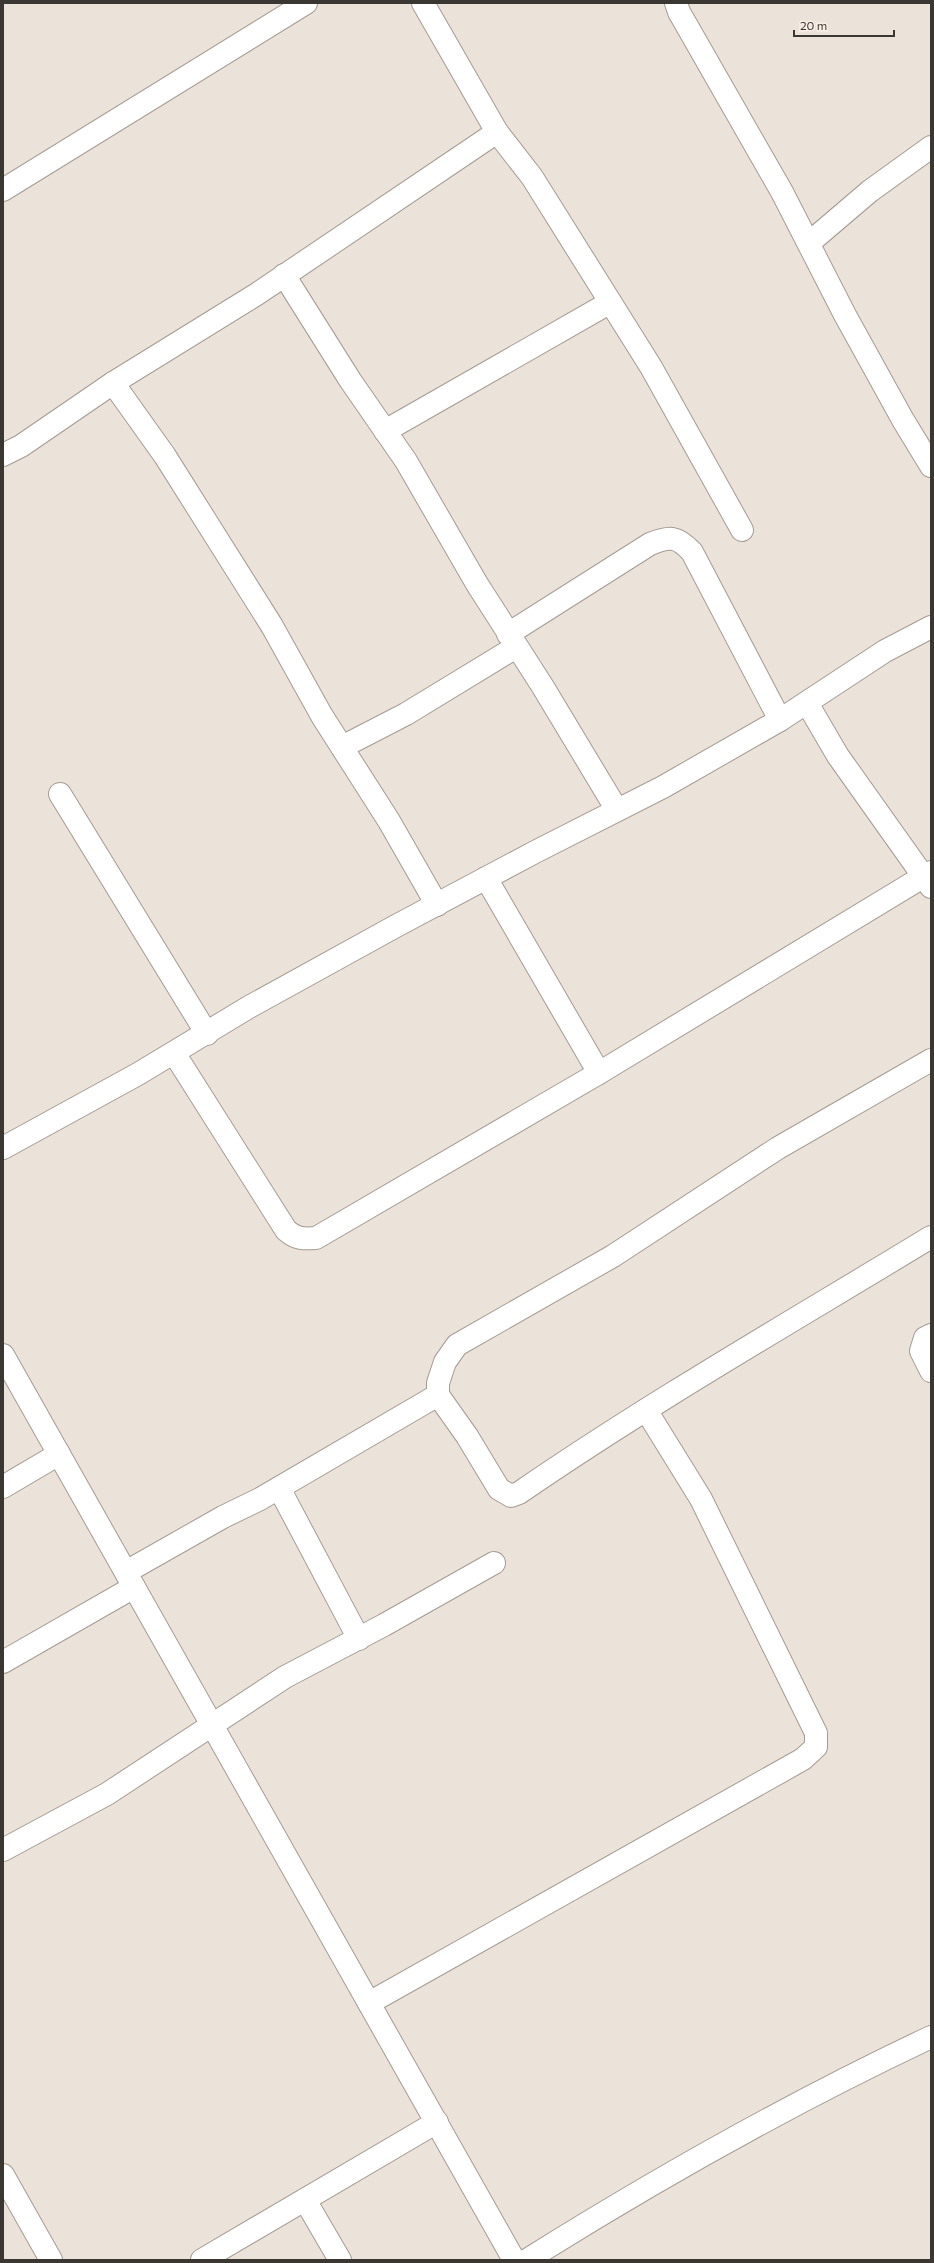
<svg xmlns="http://www.w3.org/2000/svg" width="934" height="2263" font-family="Commissioner,sans-serif">
	<style>
		.lines { fill: none; stroke-linecap: round; stroke-linejoin: round }
		.minor-casing { stroke: #a49b93; stroke-width: 24 }
		.minor { stroke: #fff; stroke-width: 22 }
	</style>
	<rect width="100%" height="100%" fill="#ebe2d9"/>
	<g class="lines">
		<defs>
			<g id="minor">
				<path d="M423,3L497,132L532,177L651,367L742,530"/>
				<path d="M676,3L679,12L782,192L845,315L903,420L931,466"/>
				<path d="M3,190L306,3"/>
				<path d="M809,243L870,191L931,147"/>
				<path d="M284,275L350,380L406,461L477,584L543,687L617,810"/>
				<path d="M113,383L165,456L272,626L322,716L389,821L437,905"/>
				<path d="M385,431L609,303"/>
				<path d="M3,455L21,446L113,383L257,294L497,132"/>
				<path d="M508,634L650,544C670,536 677,536 692,552L780,720"/>
				<path d="M807,703L838,756L931,887"/>
				<path d="M342,747L406,714L516,647"/>
				<path d="M60,794L207,1034"/>
				<path d="M486,878L599,1073"/>
				<path d="M174,1053L286,1230C296,1239 303,1239 316,1238L599,1073L931,872"/>
				<path d="M931,1060L778,1148L613,1256L457,1345L445,1362L438,1383V1395L467,1436L499,1489L511,1496L519,1493C653,1401 793,1321 931,1237"/>
				<path d="M3,1148L138,1074L249,1007L396,926L535,852L663,787L780,720L885,651L931,627"/>
				<path d="M931,1335L925,1338L921,1351L931,1371"/>
				<path d="M3,1355L514,2260"/>
				<path d="M3,1487L59,1454"/>
				<path d="M279,1488L359,1639"/>
				<path d="M126,1572L223,1517L260,1499L438,1395"/>
				<path d="M3,1662L134,1587"/>
				<path d="M3,1850L107,1794L285,1677L384,1625L494,1563"/>
				<path d="M369,2003L803,1759L816,1747V1733L701,1499L646,1410"/>
				<path d="M3,2175L51,2260"/>
				<path d="M305,2200L340,2260"/>
				<path d="M202,2260L437,2122"/>
				<path d="M527,2260C658,2178 791,2103 931,2037"/>
			</g>
		</defs>
		<!-- minor casing -->
		<use href="#minor" class="minor-casing"/>
		<!-- minor -->
		<use href="#minor" class="minor"/>
	</g>
	<!-- border -->
	<rect width="934" height="2263" fill="none" stroke="#3a3733" stroke-width="8"/>
	<!-- scale -->
	<path d="M794 30v6h100v-6" fill="none" stroke="#3a3733" stroke-width="2"/>
	<text x="800" y="30" font-size="12" fill="#3a3733" stroke="#f9efe6" stroke-width="3" paint-order="stroke">20 m</text>
</svg>
